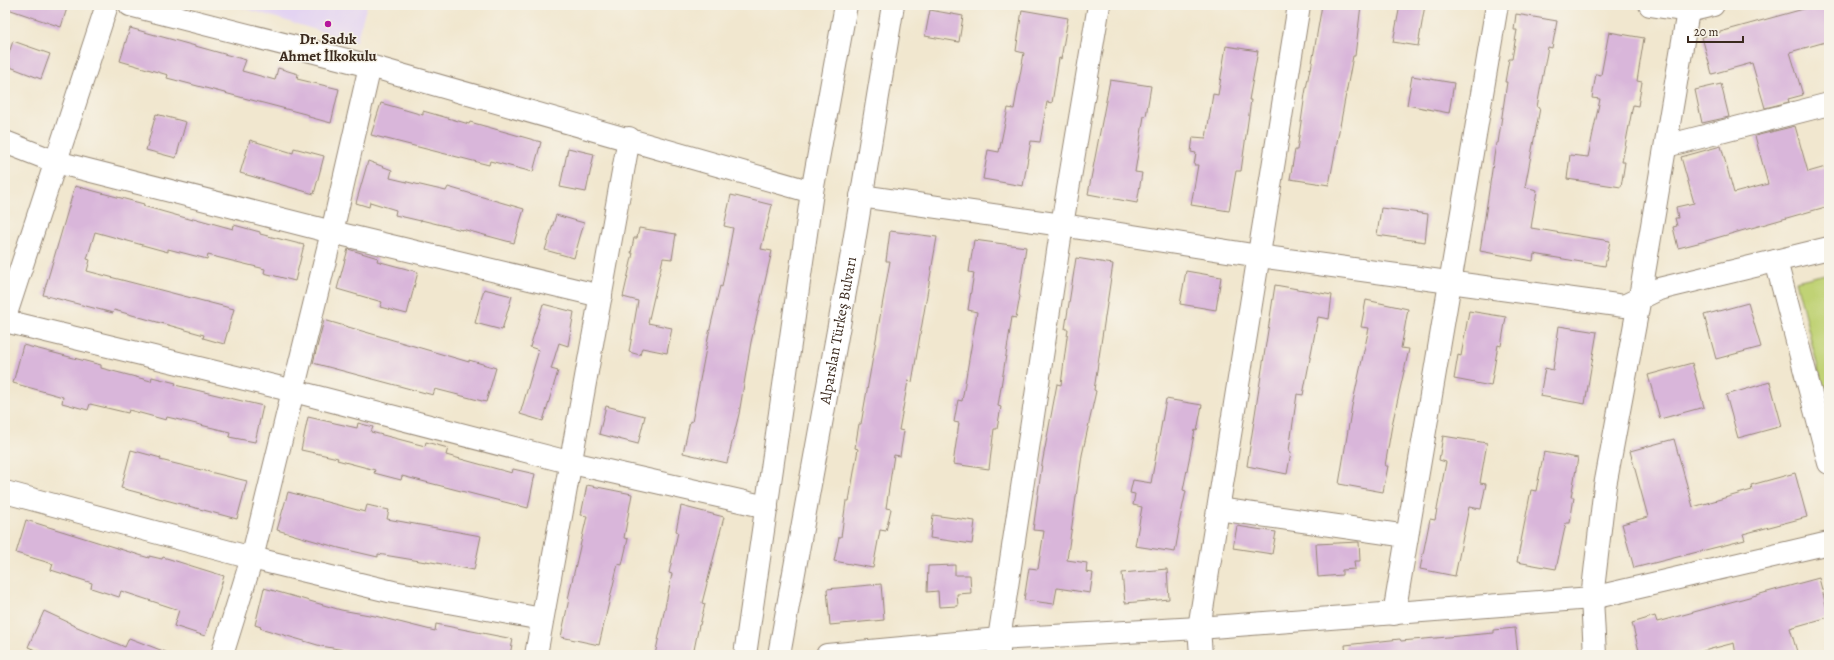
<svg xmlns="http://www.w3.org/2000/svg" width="1834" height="660" font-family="Alegreya,serif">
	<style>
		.built { fill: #e3d3f2 }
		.park { fill: #c0d275; stroke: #7e7e4a }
		.building { fill: #d9b6da }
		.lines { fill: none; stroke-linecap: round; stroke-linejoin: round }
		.minor-casing { stroke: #968876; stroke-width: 24 }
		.major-casing { stroke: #968876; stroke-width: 24 }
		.minor { stroke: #fff; stroke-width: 22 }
		.major { stroke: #fff; stroke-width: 22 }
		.poi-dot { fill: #b5179e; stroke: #f7f3e8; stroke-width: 1.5 }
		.labels { text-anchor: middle; stroke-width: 3; stroke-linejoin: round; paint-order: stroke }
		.poi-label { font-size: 15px; font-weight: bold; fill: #3b2a1e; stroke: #f7f3e8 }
		.street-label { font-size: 15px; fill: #3b2a1e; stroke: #f7f3e8 }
	</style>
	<rect width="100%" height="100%" fill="#f7f3e8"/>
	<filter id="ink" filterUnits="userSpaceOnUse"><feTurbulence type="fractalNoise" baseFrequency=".025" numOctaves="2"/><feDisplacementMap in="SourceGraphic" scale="8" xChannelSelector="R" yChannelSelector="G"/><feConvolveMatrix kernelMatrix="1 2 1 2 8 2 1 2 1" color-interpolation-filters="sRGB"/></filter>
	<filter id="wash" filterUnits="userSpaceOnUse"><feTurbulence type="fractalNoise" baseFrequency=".012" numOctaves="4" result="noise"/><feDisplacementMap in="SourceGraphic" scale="16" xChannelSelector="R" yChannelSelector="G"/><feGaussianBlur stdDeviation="0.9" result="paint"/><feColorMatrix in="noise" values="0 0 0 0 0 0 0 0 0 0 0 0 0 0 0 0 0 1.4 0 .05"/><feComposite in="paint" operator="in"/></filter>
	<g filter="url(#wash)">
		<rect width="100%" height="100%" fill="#f1e7cf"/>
		<!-- built -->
		<path class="built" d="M233,5H367L356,42Z"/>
		<!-- park -->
		<path class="park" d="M1829,273V411L1796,281Z"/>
		<g id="blocks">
			<!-- building -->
			<g class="building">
				<path d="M5,5H68L61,27L5,8Z"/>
				<path d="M1322,5H1361L1355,56H1353L1329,185L1290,179L1295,150H1297L1305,94L1310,68L1311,69Z"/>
				<path d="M1400,5H1425L1418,46L1393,42Z"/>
				<path d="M1818,5H1829V41L1790,52L1803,95L1788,99L1789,102L1765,108L1752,63L1712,74L1702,37Z"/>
				<path d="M930,10L963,16L959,42L925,36Z"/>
				<path d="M1022,10L1068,18L1061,59L1059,58L1052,103L1047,102L1040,142L1031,141L1023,186L983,179L988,150L999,152L1008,108L1014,109L1024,53L1016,51Z"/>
				<path d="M1516,14L1557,21L1552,48L1548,47L1537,107L1540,108L1525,187L1537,190L1531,228L1610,241L1605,266L1534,254L1533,261L1480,251L1496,143H1498L1507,82H1505L1509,59H1512L1517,30H1514Z"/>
				<path d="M130,28L246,60L242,71L275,80L278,68L298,74L297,79L339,89L331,123L309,117V115L167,78L168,75L120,61Z"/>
				<path d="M1609,32L1644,38L1637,81L1642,82L1638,106L1633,105L1622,162H1625L1621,187L1567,179L1570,155L1588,157L1600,99L1592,98L1596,74L1601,75Z"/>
				<path d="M13,41L50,54L41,79L5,65Z"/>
				<path d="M1226,46L1258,51L1249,100H1251L1241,171H1236L1229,211L1191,205L1198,165H1194L1196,153L1191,152L1193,137L1206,138L1213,94L1218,95Z"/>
				<path d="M1412,76L1454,83L1449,113L1407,105Z"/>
				<path d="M1110,80L1151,86L1146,116H1144L1135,172L1142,173L1137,203L1088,194Z"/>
				<path d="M1721,84L1729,117L1702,123L1695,90Z"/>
				<path d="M381,103L423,115V111L469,124L470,122L541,142L533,172L490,161L489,165L371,135Z"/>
				<path d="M156,114L186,122L176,158L146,150Z"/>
				<path d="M1795,126L1808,172L1829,166V206L1702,242L1678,248L1673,227L1677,226L1675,218H1678L1676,207L1694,203L1681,157L1721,146L1734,193L1768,184L1755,136Z"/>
				<path d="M250,140L293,153L294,148L324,156L314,194L240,173Z"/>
				<path d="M568,148L594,154L586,192L560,187Z"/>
				<path d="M368,161L392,170L390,178L446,191L448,187L524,209L514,243L462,229V230L421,220V221L395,215L396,210L370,202L369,207L356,203Z"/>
				<path d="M75,186L144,204L143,206L193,220V218L233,229L234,225L260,232V234L304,245L295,281L264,273L265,269L208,255L207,259L168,249V252L95,232L87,259L90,260L87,271L234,309L224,344L203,338L204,335L114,310L113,313L43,295Z"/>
				<path d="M731,195L772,205L761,249L772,251L751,342L739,414L727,463L683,453L690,421L692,422L709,333L720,286L722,287L733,228L724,226Z"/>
				<path d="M1381,208L1428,214L1425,242L1377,235Z"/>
				<path d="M556,215L584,223L574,258L545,250Z"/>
				<path d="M639,228L676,234L672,259L663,258L648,323L672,328L667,353L642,348L640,355L629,352L638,301L623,297L633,253H631L634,238H637Z"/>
				<path d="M890,231L937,237L912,382L908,381L899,430L904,431L900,456L894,455L886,508L891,509L886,531L880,530L873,568L834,561L839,537H841L846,501H849L858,449L855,448L859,424H861L890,261H886Z"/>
				<path d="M974,240L1026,247L1019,295L1020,296L1016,318L1012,317L998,406L1001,407L997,429H994L989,469L953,464L959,423L954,422L958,400L962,401L977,312L968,310L974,273L969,272Z"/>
				<path d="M348,249L378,258L377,261L418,272L407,314L380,307L382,302L337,289Z"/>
				<path d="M1076,258L1113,264L1094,390L1096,391L1082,455L1067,560L1087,563L1086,572L1093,573L1090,593L1057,588L1054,604L1024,600L1029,568L1038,569L1044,531L1033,530L1042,464L1057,384L1061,385L1068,329H1065Z"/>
				<path d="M1186,271L1221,277L1216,310L1180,304Z"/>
				<path d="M1275,285L1332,295L1329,319L1318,317L1303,395L1297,394L1289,451L1291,452L1287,474L1247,466Z"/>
				<path d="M484,289L512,296L502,330L475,323Z"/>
				<path d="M1366,300L1408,309L1401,348L1409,349L1392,425L1385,466H1388L1383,492L1339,484L1352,406L1369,328L1361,327Z"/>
				<path d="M1748,303L1761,347L1716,359L1704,315Z"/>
				<path d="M543,304L574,312L568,346L559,343L551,369L558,371L543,421L520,414L539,350L530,347Z"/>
				<path d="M1469,311L1506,317L1501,346L1498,345L1491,386L1454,379L1458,355L1461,356Z"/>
				<path d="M324,320L469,362V360L496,368L486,402L435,389L433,395L313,363Z"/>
				<path d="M1559,326L1597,332L1585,404L1540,396L1545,368L1553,370Z"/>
				<path d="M23,345L101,365V368L151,381L152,377L176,383L175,385L263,406L255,442L229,437L230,432L167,417L166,420L129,410L128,413L90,404L88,410L62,403L63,397L13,383Z"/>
				<path d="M1692,363L1704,407L1660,419L1648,375Z"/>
				<path d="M1770,382L1782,426L1738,438L1726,395Z"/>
				<path d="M1166,399L1202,405L1197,431L1195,430L1183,490L1186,491L1178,528L1179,529L1175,552L1135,546L1142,507L1133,505L1135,494L1130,493L1133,480L1151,483Z"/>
				<path d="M606,406L645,416L638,444L599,434Z"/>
				<path d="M308,417L357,428L358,423L373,427L371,432L425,446L426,442L448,448L446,455L512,473L513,469L535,474L528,508L402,476L401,480L374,473L375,470L337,460L338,458L301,450Z"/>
				<path d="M1443,436L1487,443L1480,483L1486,484L1481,509L1469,507L1455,576L1420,569L1430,519L1435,520L1446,462L1439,460Z"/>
				<path d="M1674,439L1693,507L1752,490L1751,485L1795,473L1807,517L1743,534L1745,540L1634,568L1622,524L1648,517L1630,451Z"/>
				<path d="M131,450L161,458L160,460L247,481L237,519L121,488Z"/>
				<path d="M1544,452L1578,458L1571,497H1574L1570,523H1566L1556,569L1517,562L1531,490L1536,491Z"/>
				<path d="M587,485L632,494L624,538L628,539L622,565L618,564L599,645L561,637L569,599H568L587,516L581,515Z"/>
				<path d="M288,492L365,512L367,505L389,510L387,519L481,536L474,570L426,561V562L378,554V557L339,548L277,530Z"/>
				<path d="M681,506L724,517L702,603L705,604L700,625H699L693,655H655L672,574L669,573L678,532L676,531Z"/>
				<path d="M933,515L975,521L972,544L930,538Z"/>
				<path d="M26,520L149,558V556L162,559L163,557L224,576L205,636L174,626L179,610L121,591L119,597L91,588L92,583L51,570L53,564L16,553Z"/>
				<path d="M1237,526L1276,532L1272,554L1233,548Z"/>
				<path d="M1359,542L1360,561H1354L1355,569L1342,570V575L1318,577L1316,544Z"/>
				<path d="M955,565V575H970L971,593L957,594L958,606L939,607L938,591L927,592L928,566Z"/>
				<path d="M1167,569L1169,599L1125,603L1122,573Z"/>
				<path d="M1819,578L1829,617L1790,628L1798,655H1736L1734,643L1688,655H1640L1632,623L1655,616L1657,622Z"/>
				<path d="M881,584L884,620L830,625L827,589Z"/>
				<path d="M264,588L341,610L375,616L435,631L436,624L513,639L510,655H373L321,646L260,628L261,627L255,625Z"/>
				<path d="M44,611L70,623V624L125,647L129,638L171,654V655H47L28,647Z"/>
				<path d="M1515,628L1518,655H1346L1345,645L1400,639L1401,641L1494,633V630Z"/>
			</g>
		</g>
	</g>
	<g filter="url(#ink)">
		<use href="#blocks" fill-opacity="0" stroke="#968876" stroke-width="1"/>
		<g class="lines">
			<defs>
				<g id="minor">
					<path d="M130,5L370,66L812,192"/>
					<path d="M1650,5L1688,11L1713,5"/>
					<path d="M5,142L56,162L332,232L601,296"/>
					<path d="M1666,146L1829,104"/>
					<path d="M861,196L1062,225L1259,256L1624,306L1659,289L1829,248"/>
					<path d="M1776,261L1829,463"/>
					<path d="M5,317L107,5"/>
					<path d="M5,321L294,391L572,463L767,507"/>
					<path d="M5,492L252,558L393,592L542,619"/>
					<path d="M1218,509L1407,536"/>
					<path d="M1394,614L1497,5"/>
					<path d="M222,655L252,558L332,232L370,66"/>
					<path d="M536,655L629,138"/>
					<path d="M827,655L999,639L1199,628L1592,598L1829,543"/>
					<path d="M999,655V639L1062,225L1099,5"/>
					<path d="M1201,655L1199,628L1299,5"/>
					<path d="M1595,655L1592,598L1605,486L1640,297L1689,5"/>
				</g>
				<g id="major">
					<path d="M745,655L812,192L846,5"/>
					<path id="s1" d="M779,655L853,248L893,5"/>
				</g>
			</defs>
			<!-- minor casing -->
			<use href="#minor" class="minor-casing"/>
			<!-- major casing -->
			<use href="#major" class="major-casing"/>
			<!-- minor -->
			<use href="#minor" class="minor"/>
			<!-- major -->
			<use href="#major" class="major"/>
		</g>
	</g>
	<!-- markers -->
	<circle class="poi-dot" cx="328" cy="24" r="4"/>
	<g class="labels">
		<!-- poi labels -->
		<g class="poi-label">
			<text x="328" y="44">Dr. Sadık<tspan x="328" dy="17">Ahmet İlkokulu</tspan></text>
		</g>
		<!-- street labels -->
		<g class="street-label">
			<text dy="5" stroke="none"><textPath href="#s1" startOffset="330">Alparslan Türkeş Bulvarı</textPath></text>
		</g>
	</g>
	<!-- margin -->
	<rect width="1834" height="660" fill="none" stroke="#f7f3e8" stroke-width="20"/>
	<!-- scale -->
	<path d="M1688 36v6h55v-6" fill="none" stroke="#3b2a1e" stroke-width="2"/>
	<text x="1694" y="36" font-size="12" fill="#3b2a1e" stroke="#f7f3e8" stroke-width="3" paint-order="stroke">20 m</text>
</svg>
